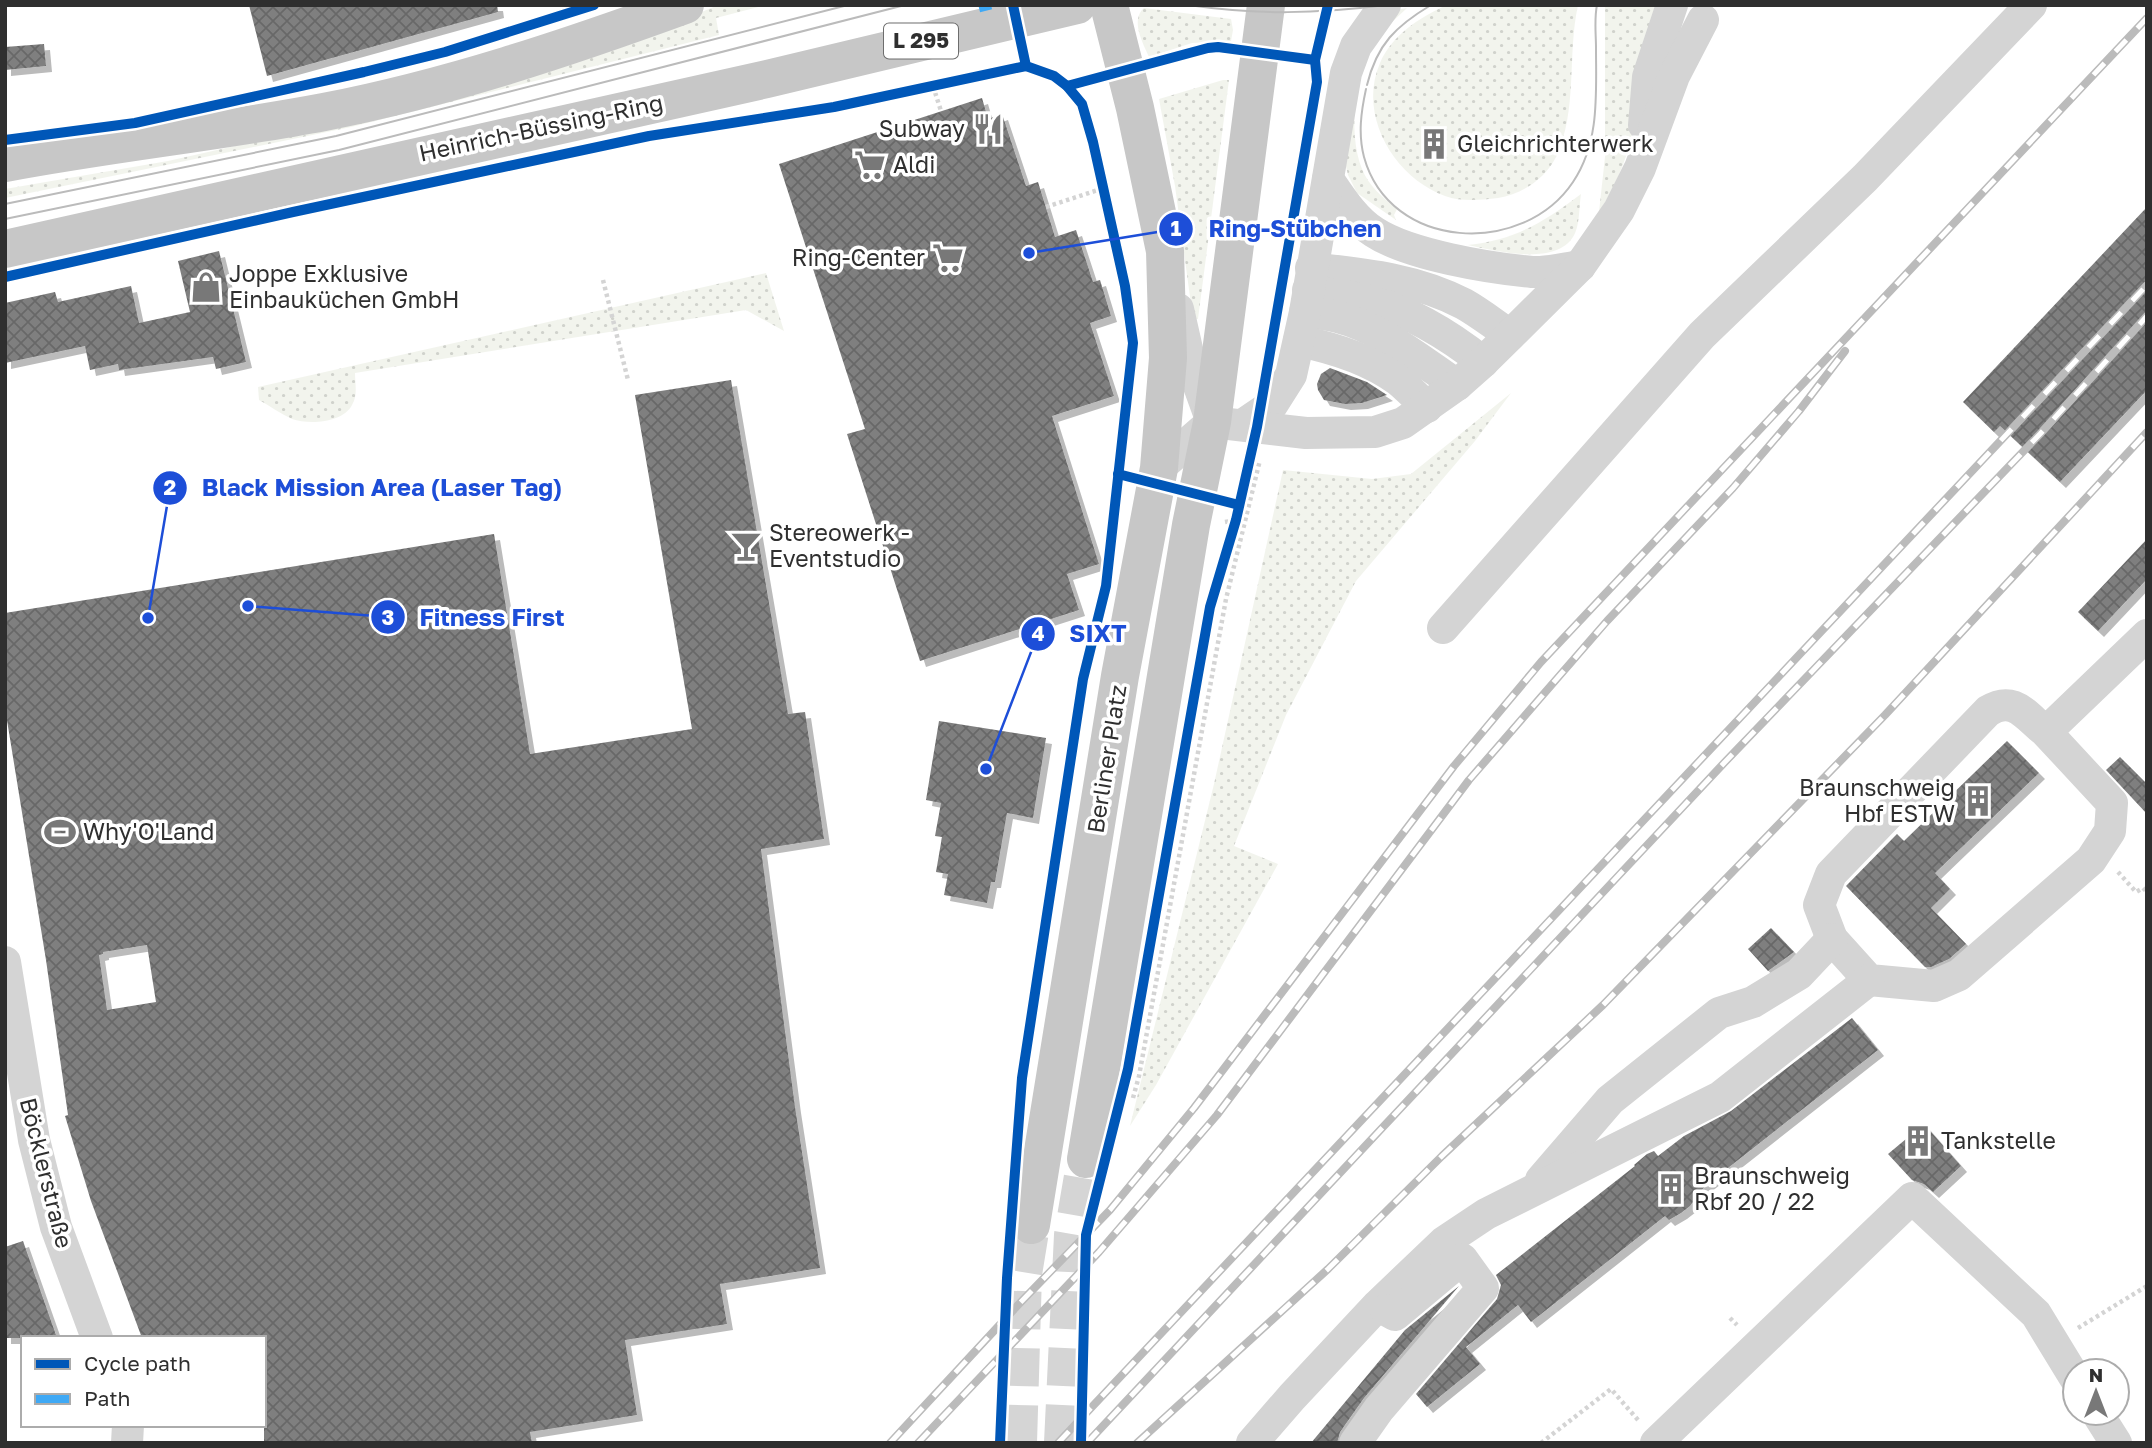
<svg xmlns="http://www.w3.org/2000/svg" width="2152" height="1448" font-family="'Golos Text',sans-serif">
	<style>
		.grass { fill: url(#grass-dots) }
		.building { fill: url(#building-cross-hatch); fill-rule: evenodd; filter: url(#shadow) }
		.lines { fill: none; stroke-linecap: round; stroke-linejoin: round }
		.major-tunnel { stroke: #d5d5d5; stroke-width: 38; stroke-dasharray: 38 19; stroke-linecap: butt }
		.path { stroke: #d4d4d4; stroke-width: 4.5; stroke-dasharray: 3.5 3.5; stroke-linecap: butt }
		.minor { stroke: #d4d4d4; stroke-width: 32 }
		.major { stroke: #c7c7c7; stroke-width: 38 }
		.tram { stroke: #bbb; stroke-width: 2 }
		.rail-casing { stroke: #bbb; stroke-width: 8 }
		.rail { stroke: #fff; stroke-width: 5; stroke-dasharray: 16; stroke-linecap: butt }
		.quiet { stroke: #3fa9f5; stroke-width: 9; stroke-dasharray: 18 9; stroke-linecap: butt }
		.cycleway-casing { stroke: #fff; stroke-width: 15 }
		.cycleway { stroke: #0057b8; stroke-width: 10 }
		.labels { text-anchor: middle; stroke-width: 7; stroke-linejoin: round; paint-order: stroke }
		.shield { fill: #fff; stroke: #6d6d6d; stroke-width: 2 }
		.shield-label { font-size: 21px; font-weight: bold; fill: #2f2f2f }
		.street-label { font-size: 23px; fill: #2f2f2f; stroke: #fff }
		.poi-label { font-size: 23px; fill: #2f2f2f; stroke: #fff; text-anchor: start }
		.leader { fill: none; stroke: #1d4ed8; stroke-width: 2.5 }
		.callout-dot { fill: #1d4ed8; stroke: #fff; stroke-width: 2.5 }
		.mark-label { font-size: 21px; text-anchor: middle; font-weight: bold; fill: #fff }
		.callout-label { font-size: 24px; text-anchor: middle; font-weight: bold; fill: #1d4ed8; stroke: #fff; stroke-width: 7; stroke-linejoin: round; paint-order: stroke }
	</style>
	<defs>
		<pattern id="grass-dots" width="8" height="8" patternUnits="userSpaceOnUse" patternTransform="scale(1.75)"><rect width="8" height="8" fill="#f2f4ed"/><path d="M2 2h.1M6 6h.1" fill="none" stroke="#d0d2cc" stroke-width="1.8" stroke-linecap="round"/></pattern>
		<pattern id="building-cross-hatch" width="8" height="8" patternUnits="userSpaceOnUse" patternTransform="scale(1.75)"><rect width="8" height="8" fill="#7f7f7f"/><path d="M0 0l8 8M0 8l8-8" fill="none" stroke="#686868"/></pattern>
		<filter id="shadow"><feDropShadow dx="6" dy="6" stdDeviation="0" flood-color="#0004"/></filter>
	</defs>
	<rect width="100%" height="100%" fill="#fff"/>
	<!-- grass -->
	<g class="grass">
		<path d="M718,5H766L716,18L719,35L351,127L5,198V189L168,161L354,119L683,20Z"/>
		<path d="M1447,5H1578C1567,55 1578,110 1556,157C1545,179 1522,194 1498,198C1480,200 1462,202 1445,196C1395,178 1357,116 1380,63C1392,35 1420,17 1447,5Z"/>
		<path d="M1605,5H1658C1645,74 1639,152 1599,212L1605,157Z"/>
		<path d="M1144,8L1231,19L1233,30L1231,41L1192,43L1149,57C1143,43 1130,20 1144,8Z"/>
		<path d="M1407,8C1398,17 1388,25 1380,34C1355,67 1347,131 1362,169C1368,185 1383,198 1397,209L1394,215L1396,220L1357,193L1348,175L1343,154L1354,75L1391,11Z"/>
		<path d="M1223,80H1229L1198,319H1193L1175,186L1159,99Z"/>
		<path d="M1581,194C1579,206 1580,227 1573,237C1555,266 1495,251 1468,245C1515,240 1544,222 1581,194Z"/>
		<path d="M766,273L784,331L746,310L355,373C355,384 358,395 352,405C343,423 309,425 292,419C281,414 270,406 259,400L258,387Z"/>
		<path d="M1511,393L1475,441L1356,581L1286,715L1234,846L1278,864L1156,1085L1130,1126L1214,784L1283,470L1372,479L1411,474Z"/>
	</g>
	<!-- building -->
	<g class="building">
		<path d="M249,5H497L498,12L267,76Z"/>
		<path d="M44,44L46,66L5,70V47Z"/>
		<path d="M982,98L988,119L1002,114L1026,186L1038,182L1055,237L1076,230L1093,282L1100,280L1111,316L1090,323L1114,396L1052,416L1099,564L1067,574L1079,610L920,661L847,434L865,429L779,164Z"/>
		<path d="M2147,207V390L2060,482L2000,426L1994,432L1963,402Z"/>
		<path d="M219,251L246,362L216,369L213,357L119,370L118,364L90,370L85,346L5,363V303L55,292L58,302L131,286L139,323L190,312L178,261Z"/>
		<path d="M1330,368L1367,382L1387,395L1362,403L1345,404L1324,400L1318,390L1317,384L1321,374Z"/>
		<path d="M731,380L788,714L805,712L824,839L761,849L795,1107L820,1268L720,1284L727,1324L625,1340L637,1415L530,1432L532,1443H264V1338H142L91,1201L65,1116L68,1115L46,960L5,708V613L494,534L530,754L692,729L635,395ZM147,945L156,1002L107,1010L99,955L103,954V952Z"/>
		<path d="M2147,539V579L2098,631L2078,612Z"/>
		<path d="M939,721L1046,738L1033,818L1007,813L995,882H991L987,903L944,895L948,874L936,872L942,837L935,836L941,803L926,800Z"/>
		<path d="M2007,741L2039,773L1935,873L1950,889L1931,908L1966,944L1949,959L1931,967H1925L1846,886L1897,834L1904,841Z"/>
		<path d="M2120,757L2147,784V814L2106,770Z"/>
		<path d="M1771,928L1794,952L1768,971L1748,949Z"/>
		<path d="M1852,1018L1878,1050L1705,1186L1690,1206L1681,1213L1669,1220L1665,1216L1531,1322L1518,1305L1466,1347L1480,1364L1427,1407L1416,1394L1497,1299L1501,1285L1496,1275L1635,1166L1634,1165L1647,1154L1654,1151L1658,1156L1684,1136L1731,1111Z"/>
		<path d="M1924,1124L1961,1166L1933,1192L1924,1184L1912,1180L1888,1154Z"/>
		<path d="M23,1241L57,1338H5V1247Z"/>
		<path d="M1459,1286L1364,1398L1340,1432L1337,1443H1311L1405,1330Z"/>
	</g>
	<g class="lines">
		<!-- major-tunnel -->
		<g class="major-tunnel">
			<path d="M1018,1443L1023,1274L1031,1225"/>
			<path d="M1063,1443L1073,1235L1086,1159"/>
		</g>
		<!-- path -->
		<g class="path">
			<path d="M933,86L941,111"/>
			<path d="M1046,207L1104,188"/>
			<path d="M603,280L628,380"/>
			<path d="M1225,522L1236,520"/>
			<path d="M2118,872L2136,892L2143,888L2147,892"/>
			<path d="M1133,1098L1139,1076L1226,599L1260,460"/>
			<path d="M1730,1318L1737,1325"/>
			<path d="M2078,1328L2147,1286"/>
			<path d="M1541,1443L1611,1389L1638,1420"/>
		</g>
		<!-- minor -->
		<g class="minor">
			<path d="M1644,125L1648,77L1672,5"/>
			<path d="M1328,179C1341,198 1354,219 1374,232C1409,255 1489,268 1532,272C1547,273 1565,268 1580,266"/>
			<path d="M1311,268C1365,274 1416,279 1464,304C1480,313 1495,325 1510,335"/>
			<path d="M1308,290C1329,294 1352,296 1373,302C1414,313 1450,336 1483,362"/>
			<path d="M1178,309L1189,358L1212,422"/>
			<path d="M1305,312C1316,313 1327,314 1338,317C1381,328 1420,360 1457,385"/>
			<path d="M1299,341C1334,348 1369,359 1398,380C1408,388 1417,398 1427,407"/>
			<path d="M1244,424L1272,405L1291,375L1305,312L1346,73L1356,46L1385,5"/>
			<path d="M1159,468L1212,422L1306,433L1375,432L1403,423L1457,385L1483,362L1580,266L1619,210L1640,168L1674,76L1703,20"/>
			<path d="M1443,628L1702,335L1865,178L2031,5"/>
			<path d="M2046,732L2112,803L2110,831L2091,860L1959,975L1934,986L1869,980L1832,939L1819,905L1831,874L1988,711C2014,695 2025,715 2046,732L2147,635"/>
			<path d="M5,962L34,1140L56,1227L97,1338"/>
			<path d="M1541,1180L1610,1100L1719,1013L1753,1002L1799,974L1832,939"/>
			<path d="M2097,1413L2116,1443"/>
			<path d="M127,1443L128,1425"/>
			<path d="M1252,1443L1292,1397L1378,1305L1444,1242L1486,1214L1720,1097L1869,980"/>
			<path d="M1355,1443L1379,1409L1483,1288L1462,1259L1395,1315L1386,1310"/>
			<path d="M1656,1443L1912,1198L2036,1314L2075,1378"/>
		</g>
		<!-- major -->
		<g class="major">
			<path d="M5,163C111,143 219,132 324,112C448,88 567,48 685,5"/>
			<path d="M5,249L767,79L1077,5"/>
			<path d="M1086,1159L1191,525L1212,422L1266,5"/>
			<path d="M1031,1225L1120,676L1159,468L1168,358L1165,251L1135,108L1109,5"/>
		</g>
		<!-- tram -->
		<g class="tram">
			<path d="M1188,5C1258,15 1316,14 1386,5"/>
			<path d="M1367,85C1377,44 1396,26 1431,5"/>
			<path d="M1366,89C1361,112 1358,134 1364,157C1390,251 1523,257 1573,182C1600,142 1596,93 1596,48C1596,34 1594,19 1597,5"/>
			<path d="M5,204L336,136L848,5"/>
			<path d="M5,219L339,150L905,5"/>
		</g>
		<defs>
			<g id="rail">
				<path d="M890,1443L1018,1305L1110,1210L1194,1108L1454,766L1541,662L2147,18"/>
				<path d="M918,1443L1099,1252L1217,1115L1469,780L1607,621L1733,488L1799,411L1845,351"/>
				<path d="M1058,1443L2147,285"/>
				<path d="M1087,1443L1724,763L2040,434L2147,316"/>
				<path d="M1137,1443L1328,1269L1442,1156L1603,1005L1885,715L2147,432"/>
			</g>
		</defs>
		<!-- rail casing -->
		<use href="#rail" class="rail-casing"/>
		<!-- rail -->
		<use href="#rail" class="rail"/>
		<!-- quiet -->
		<path class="quiet" d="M979,8L991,5"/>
		<defs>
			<g id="cycleway">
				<path d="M1067,86L1208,48L1218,47L1315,60"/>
				<path d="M5,140L135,123L364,72L445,52L594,5"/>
				<path d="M5,277L293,212L649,136L834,107L1026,66"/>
				<path d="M1118,474L1239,505"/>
				<path d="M1000,1443L1007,1278L1022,1078L1083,679L1106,586L1133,343L1125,286L1093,142L1082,104L1067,86L1054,76L1026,66L1013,5"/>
				<path d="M1081,1443L1086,1235L1128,1069L1210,607L1236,520L1257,427L1317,82L1315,60L1328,5"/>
			</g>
		</defs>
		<!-- cycleway casing -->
		<use href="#cycleway" class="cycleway-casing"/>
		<!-- cycleway -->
		<use href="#cycleway" class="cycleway"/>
	</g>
	<!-- icons -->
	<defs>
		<symbol id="restaurant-bare" viewBox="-9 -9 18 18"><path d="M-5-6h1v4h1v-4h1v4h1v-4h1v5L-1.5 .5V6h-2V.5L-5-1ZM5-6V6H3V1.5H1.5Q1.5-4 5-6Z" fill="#787878" stroke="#fff" stroke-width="2.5" paint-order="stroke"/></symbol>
		<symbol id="building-bare" viewBox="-9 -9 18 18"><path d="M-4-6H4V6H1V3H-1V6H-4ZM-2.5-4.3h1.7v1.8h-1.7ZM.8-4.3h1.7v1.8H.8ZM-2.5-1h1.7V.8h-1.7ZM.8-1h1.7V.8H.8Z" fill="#787878" stroke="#fff" stroke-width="2.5" paint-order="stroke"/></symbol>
		<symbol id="supermarket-bare" viewBox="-9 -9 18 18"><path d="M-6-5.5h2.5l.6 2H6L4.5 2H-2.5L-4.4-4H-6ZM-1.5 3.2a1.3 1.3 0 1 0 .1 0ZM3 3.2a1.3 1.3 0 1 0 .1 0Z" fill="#787878" stroke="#fff" stroke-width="2.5" paint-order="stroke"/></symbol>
		<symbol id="shop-bare" viewBox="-9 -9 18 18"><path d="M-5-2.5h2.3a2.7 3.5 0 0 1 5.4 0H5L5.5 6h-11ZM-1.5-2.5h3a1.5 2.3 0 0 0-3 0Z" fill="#787878" stroke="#fff" stroke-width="2.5" paint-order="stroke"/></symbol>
		<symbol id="bar-bare" viewBox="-9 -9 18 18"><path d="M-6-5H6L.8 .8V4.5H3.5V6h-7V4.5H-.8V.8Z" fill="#787878" stroke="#fff" stroke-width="2.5" paint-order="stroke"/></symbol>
		<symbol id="stadium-bare" viewBox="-9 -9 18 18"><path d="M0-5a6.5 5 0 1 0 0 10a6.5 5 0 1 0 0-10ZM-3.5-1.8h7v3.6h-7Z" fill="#787878" stroke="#fff" stroke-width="2.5" paint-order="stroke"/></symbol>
	</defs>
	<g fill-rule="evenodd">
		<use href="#restaurant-bare" x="966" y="107" width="44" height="44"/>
		<use href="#building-bare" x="1412" y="122" width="44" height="44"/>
		<use href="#supermarket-bare" x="848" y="143" width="44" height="44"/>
		<use href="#supermarket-bare" x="926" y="236" width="44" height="44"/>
		<use href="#shop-bare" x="184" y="265" width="44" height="44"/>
		<use href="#bar-bare" x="724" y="524" width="44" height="44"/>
		<use href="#building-bare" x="1956" y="779" width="44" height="44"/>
		<use href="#stadium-bare" x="38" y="810" width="44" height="44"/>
		<use href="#building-bare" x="1896" y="1119" width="44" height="44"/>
		<use href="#building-bare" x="1649" y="1167" width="44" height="44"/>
	</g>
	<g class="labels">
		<!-- shield labels -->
		<rect class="shield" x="884" y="23.5" width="74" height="35" rx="5"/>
		<g class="shield-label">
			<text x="921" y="48">L 295</text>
		</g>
		<!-- street labels -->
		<g class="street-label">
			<text transform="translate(541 128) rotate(-12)" y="8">Heinrich-Büssing-Ring</text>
			<text transform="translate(1107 759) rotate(-81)" y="8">Berliner Platz</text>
			<text transform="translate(46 1173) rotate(76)" y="8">Böcklerstraße</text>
		</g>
		<!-- poi labels -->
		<g class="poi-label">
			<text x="965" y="137" text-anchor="end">Subway</text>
			<text x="1457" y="152">Gleichrichterwerk</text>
			<text x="893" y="173">Aldi</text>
			<text x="925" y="266" text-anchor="end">Ring-Center</text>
			<text x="229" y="282">Joppe Exklusive<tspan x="229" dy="26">Einbauküchen GmbH</tspan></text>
			<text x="769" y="541">Stereowerk -<tspan x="769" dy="26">Eventstudio</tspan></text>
			<text x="1955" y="796" text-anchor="end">Braunschweig<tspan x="1955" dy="26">Hbf ESTW</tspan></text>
			<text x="83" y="840">Why'O'Land</text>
			<text x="1941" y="1149">Tankstelle</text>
			<text x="1694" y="1184">Braunschweig<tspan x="1694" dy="26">Rbf 20 / 22</tspan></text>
		</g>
	</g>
	<!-- callouts -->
	<path class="leader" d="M1029 253L1176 229M148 618L170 488M248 606L388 617M986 769L1038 634"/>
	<g class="callout-dot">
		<circle cx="1029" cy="253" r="7"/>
		<circle cx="148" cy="618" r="7"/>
		<circle cx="248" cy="606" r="7"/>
		<circle cx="986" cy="769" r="7"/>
		<circle cx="1176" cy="229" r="18"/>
		<circle cx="170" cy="488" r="18"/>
		<circle cx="388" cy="617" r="18"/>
		<circle cx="1038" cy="634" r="18"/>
	</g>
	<g class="mark-label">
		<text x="1176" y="236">1</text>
		<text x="170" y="495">2</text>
		<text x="388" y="625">3</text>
		<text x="1038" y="641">4</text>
	</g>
	<g class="callout-label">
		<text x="1295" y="237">Ring-Stübchen</text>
		<text x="382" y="496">Black Mission Area (Laser Tag)</text>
		<text x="492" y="626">Fitness First</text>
		<text x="1098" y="642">SIXT</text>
	</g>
	<!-- border -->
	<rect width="2152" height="1448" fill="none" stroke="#2f2f2f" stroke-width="14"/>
	<!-- legend -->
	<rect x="21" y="1336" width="245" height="91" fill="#ffffff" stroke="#acacac" stroke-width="2"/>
	<rect x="35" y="1359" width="35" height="10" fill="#0057b8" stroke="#acacac" stroke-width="2"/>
	<text x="84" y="1371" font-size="21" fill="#2f2f2f">Cycle path</text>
	<rect x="35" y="1394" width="35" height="10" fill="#3fa9f5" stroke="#acacac" stroke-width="2"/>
	<text x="84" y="1406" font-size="21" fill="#2f2f2f">Path</text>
	<!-- north arrow -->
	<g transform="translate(2096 1392)"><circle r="33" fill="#ffffff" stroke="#acacac" stroke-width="2"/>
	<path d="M0-5L12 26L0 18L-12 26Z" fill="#787878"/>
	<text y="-10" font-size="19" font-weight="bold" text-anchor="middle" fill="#2f2f2f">N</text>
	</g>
</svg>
